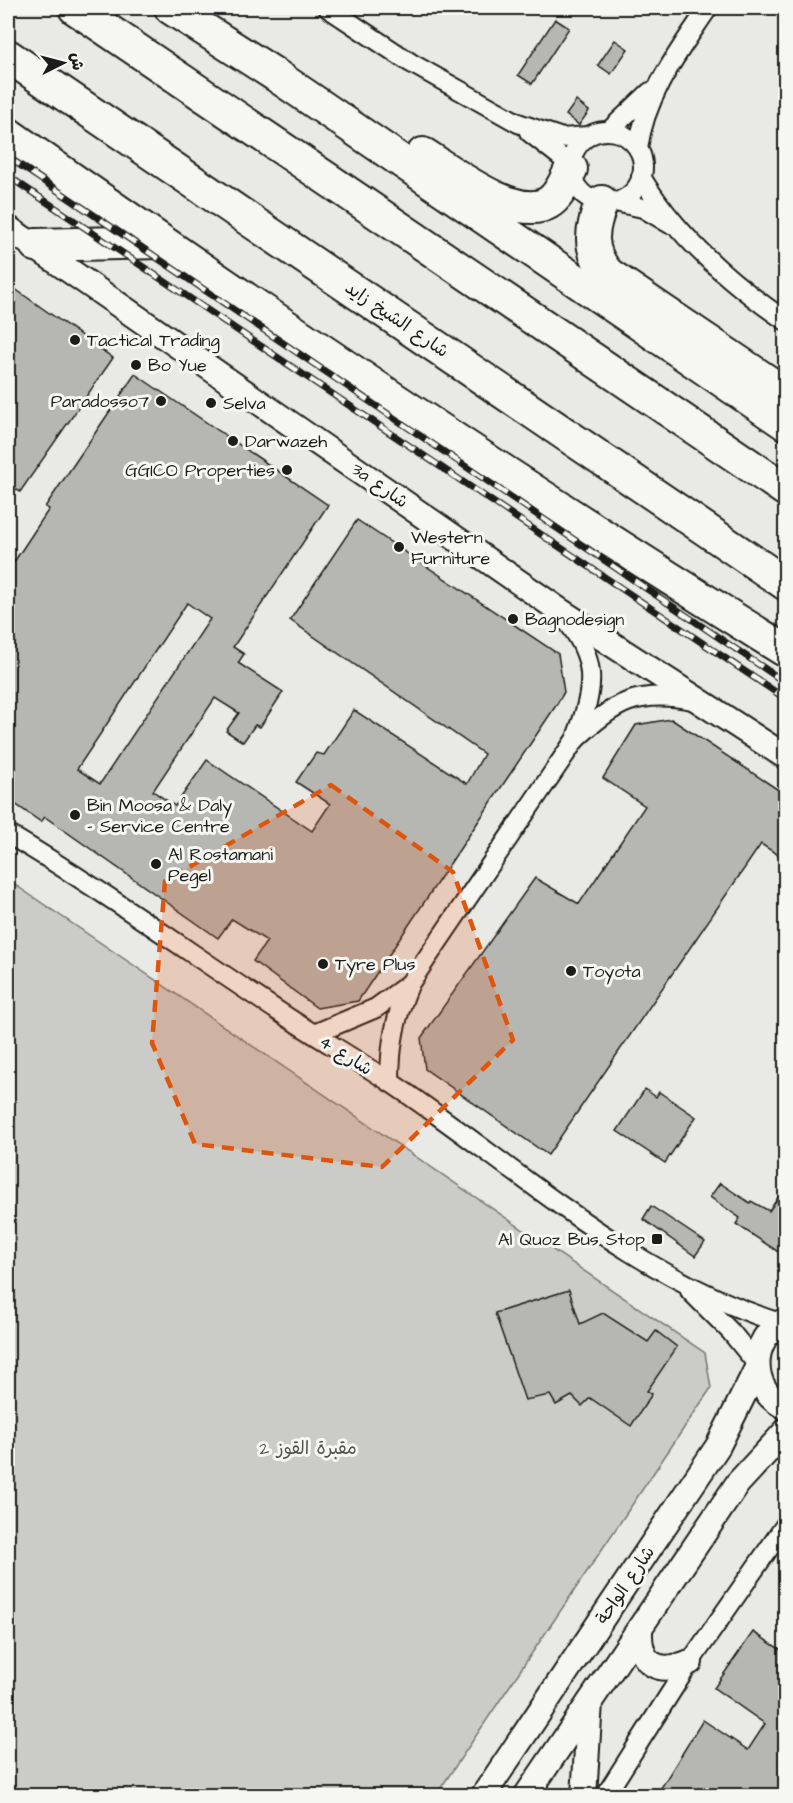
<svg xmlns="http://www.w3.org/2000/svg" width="793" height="1803" font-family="'Architects Daughter','Playpen Sans Arabic',sans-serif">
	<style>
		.green { fill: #cbcbc7; stroke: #747472; stroke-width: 1.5 }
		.building { fill: #b6b6b3; stroke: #1c1c1c; stroke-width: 1.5; fill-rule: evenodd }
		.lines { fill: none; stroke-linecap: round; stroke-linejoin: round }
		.street-casing { stroke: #1c1c1c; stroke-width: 22 }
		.secondary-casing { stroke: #1c1c1c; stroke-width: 28 }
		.highway-casing { stroke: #1c1c1c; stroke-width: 36 }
		.street { stroke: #f6f6f2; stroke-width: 18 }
		.secondary { stroke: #f6f6f2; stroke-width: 24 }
		.highway { stroke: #f6f6f2; stroke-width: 32 }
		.rail-casing { stroke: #1c1c1c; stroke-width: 7 }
		.rail { stroke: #f6f6f2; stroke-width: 4.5; stroke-dasharray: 14; stroke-linecap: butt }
		.marked { fill: #de560d; fill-opacity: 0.2; stroke: #de560d; stroke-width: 4.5; stroke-dasharray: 12 8; stroke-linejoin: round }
		.poi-dot { fill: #1c1c1c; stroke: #f6f6f2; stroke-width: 2 }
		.labels { text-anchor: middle; stroke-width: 6; stroke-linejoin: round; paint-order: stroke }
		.street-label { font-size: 18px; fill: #1c1c1c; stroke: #f6f6f2 }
		.poi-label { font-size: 18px; fill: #1c1c1c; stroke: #f6f6f2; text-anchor: start }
		.park-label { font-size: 18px; fill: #51514f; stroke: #f6f6f2 }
	</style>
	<rect width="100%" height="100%" fill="#e9e9e5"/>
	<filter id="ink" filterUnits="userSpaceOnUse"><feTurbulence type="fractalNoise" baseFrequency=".0167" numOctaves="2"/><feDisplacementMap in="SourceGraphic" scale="12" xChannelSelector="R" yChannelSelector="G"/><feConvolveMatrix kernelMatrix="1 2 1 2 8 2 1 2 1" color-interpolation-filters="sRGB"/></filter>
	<g filter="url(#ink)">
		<!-- green -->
		<path class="green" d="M8,880L705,1353L711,1388L436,1795H8Z"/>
		<!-- building -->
		<g class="building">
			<path d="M555,19L569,28L532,84L518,75Z"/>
			<path d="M615,40L628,49L611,74L598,65Z"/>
			<path d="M576,101L589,111L579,125L566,115Z"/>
			<path d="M8,284L113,358L20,492L8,483Z"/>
			<path d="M135,374L328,505L233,647L244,654L238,663L283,692L260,727L255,725L243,742L226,731L239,713L215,698L153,791L175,806L207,760L312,831L330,804L296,782L316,753L324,755L354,710L467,784L484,754L290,620L357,520L558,654L564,692L557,704L358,1001L317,1008L253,961L267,941L232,919L218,938L45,817L41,822L8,799V571L49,509L45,507ZM187,603L210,619L100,784L77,769Z"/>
			<path d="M671,719L786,795V860L761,844L548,1155L425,1069L421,1038L535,878L579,904L645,806L603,778L636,725Z"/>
			<path d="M645,1089L656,1097L659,1092L696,1117L665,1163L617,1131Z"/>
			<path d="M720,1183L750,1203L751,1201L769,1211L786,1186V1257L736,1224L740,1218L710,1197Z"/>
			<path d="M651,1206L705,1242L695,1256L643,1219Z"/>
			<path d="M569,1290L580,1324L603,1313L648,1342L656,1331L677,1347L647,1391L652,1394L631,1426L590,1398L582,1406L572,1396L556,1405L550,1395L525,1400L495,1313Z"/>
			<path d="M753,1632L786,1653V1796H656L703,1720L748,1750L765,1724L714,1688Z"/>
		</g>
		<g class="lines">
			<defs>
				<g id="street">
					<path d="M328,8L411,63L518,123L562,138L588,136"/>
					<path d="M609,131L650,92"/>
					<circle cx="607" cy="167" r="36"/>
					<path d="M529,132L571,165"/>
					<path d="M638,148C646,93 678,53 708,8"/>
					<path d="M641,177C676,235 730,283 786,321"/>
					<path d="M615,202L643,208L670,224"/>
					<path d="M565,619C598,659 595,688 577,735"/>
					<path d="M8,834C101,889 190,953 281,1013C317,1037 354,1058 390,1082C517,1167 631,1276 780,1323"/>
					<path d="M314,1034L376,1008L409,984"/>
					<path d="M390,1082C390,1045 395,1017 410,983L575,740C614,702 638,689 693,700"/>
					<path d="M690,1291L731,1332L757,1364"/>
					<path d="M605,1796L690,1662L786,1524"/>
				</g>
				<g id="secondary">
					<path d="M8,228L559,610L786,757"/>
					<path d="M786,1320C748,1337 748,1391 786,1407"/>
					<path d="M640,1630C639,1666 659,1675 690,1662"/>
					<path d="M483,1796L718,1446L757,1368"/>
					<path d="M526,1796L738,1483L786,1431"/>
					<path d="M584,1796L590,1702"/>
				</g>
				<g id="highway">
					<path d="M75,8L786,490"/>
					<path d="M171,8L274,74L786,424"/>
					<path d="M8,56L786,584"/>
					<path d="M8,134C262,313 521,487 786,651"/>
					<path d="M423,154C451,171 516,222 548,203C560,196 565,181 571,169"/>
					<path d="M602,202C591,229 587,250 608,274L786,394"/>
					<path d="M36,245L161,242"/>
				</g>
			</defs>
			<!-- street casing -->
			<use href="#street" class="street-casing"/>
			<!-- secondary casing -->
			<use href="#secondary" class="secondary-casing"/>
			<!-- highway casing -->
			<use href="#highway" class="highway-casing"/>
			<!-- street -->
			<use href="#street" class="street"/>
			<!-- secondary -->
			<use href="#secondary" class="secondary"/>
			<!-- highway -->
			<use href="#highway" class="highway"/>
			<defs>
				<g id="rail">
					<path d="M8,157L786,683"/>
					<path d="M8,176L786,699"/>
				</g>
			</defs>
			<!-- rail casing -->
			<use href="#rail" class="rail-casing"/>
			<!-- rail -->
			<use href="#rail" class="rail"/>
		</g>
	</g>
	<!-- marked area -->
	<path class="marked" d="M331,785L453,872L513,1040L382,1167L195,1144L152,1043L165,881Z"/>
	<!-- markers -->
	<g class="poi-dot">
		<circle cx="75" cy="340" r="6"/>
		<circle cx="136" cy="365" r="6"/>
		<circle cx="161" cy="401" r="6"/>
		<circle cx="211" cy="403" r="6"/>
		<circle cx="233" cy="441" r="6"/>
		<circle cx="287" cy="470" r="6"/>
		<circle cx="399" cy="547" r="6"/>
		<circle cx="513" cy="619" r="6"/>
		<circle cx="75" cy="815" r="6"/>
		<circle cx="156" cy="864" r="6"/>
		<circle cx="323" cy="964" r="6"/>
		<circle cx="571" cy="971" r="6"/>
		<rect x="651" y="1233" width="12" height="12" rx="3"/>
	</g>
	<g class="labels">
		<!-- street labels -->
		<g class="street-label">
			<text transform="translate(397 319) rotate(34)" y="6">شارع الشيخ زايد</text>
			<text transform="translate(380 485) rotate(35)" y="6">3a شارع</text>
			<text transform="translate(346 1055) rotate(32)" y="6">شارع 4</text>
			<text transform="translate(625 1585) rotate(-56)" y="6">شارع الواحة</text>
		</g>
		<!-- poi labels -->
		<g class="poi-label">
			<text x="87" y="346">Tactical Trading</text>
			<text x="148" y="371">Bo Yue</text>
			<text x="149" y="407" text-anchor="end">Paradosso7</text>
			<text x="223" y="409">Selva</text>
			<text x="245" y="447">Darwazeh</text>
			<text x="275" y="476" text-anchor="end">GGICO Properties</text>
			<text x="411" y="543">Western<tspan x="411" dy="21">Furniture</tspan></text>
			<text x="525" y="625">Bagnodesign</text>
			<text x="87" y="811">Bin Moosa &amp; Daly<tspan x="87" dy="21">- Service Centre</tspan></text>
			<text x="168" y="860">Al Rostamani<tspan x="168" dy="21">Pegel</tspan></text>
			<text x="335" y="970">Tyre Plus</text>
			<text x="583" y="977">Toyota</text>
			<text x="645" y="1245" text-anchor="end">Al Quoz Bus Stop</text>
		</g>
		<!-- park labels -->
		<g class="park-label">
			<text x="308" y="1454">مقبرة القوز 2</text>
		</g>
	</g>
	<!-- margin -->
	<rect width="793" height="1803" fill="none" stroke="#f6f6f2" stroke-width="30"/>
	<rect x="15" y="15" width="763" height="1773" fill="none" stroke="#1c1c1c" stroke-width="2" filter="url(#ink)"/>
	<!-- north arrow -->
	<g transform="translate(63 63) rotate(84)" stroke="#f6f6f2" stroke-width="4.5" paint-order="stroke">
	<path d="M0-4.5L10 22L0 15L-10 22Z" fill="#1c1c1c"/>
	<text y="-9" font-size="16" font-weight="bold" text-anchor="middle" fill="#1c1c1c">ش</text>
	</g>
</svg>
